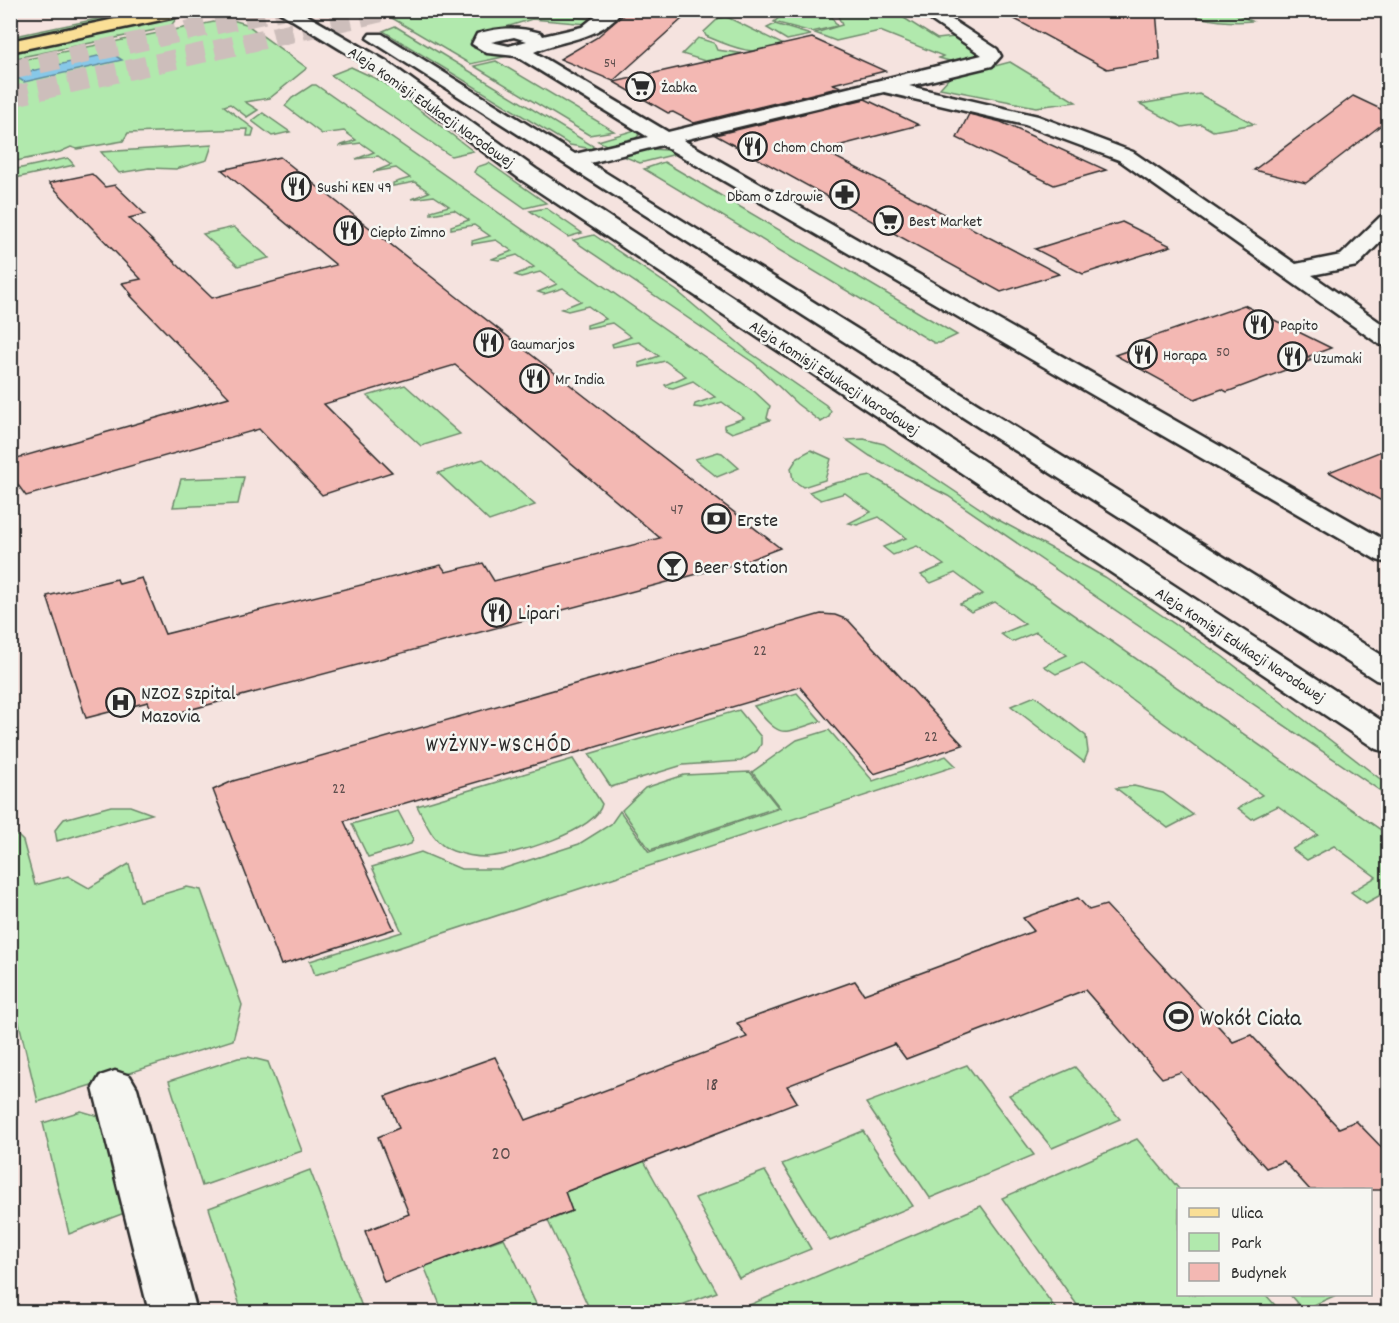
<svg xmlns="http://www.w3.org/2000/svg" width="1399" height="1323" font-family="Dekko,sans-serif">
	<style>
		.green { fill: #b1e9ad; stroke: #6e8a6c; stroke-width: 1.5 }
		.water { fill: #87c8e8; stroke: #62899c; stroke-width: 1.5 }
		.building { fill: #f3b8b3; stroke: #2b2b2b; stroke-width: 1.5 }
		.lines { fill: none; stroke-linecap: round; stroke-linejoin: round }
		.highway-tunnel { stroke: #cdbebb; stroke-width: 20; stroke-dasharray: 20 10; stroke-linecap: butt }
		.minor-casing { stroke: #2b2b2b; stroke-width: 5 }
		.major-casing { stroke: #2b2b2b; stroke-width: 5 }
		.minor { fill: #f6f6f2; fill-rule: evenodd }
		.major { fill: #fadf96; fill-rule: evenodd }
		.labels { text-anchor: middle; stroke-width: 5; stroke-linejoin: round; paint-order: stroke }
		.far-number-label { font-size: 14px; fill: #5d4e4d }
		.far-poi-label { font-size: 16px; fill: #2b2b2b; stroke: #f6f6f2; text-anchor: start }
		.far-street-label { font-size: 16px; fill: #2b2b2b; stroke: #f6f6f2 }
		.number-label { font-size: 16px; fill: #5d4e4d }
		.poi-label { font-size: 20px; fill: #2b2b2b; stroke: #f6f6f2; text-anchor: start }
		.near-number-label { font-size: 20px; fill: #5d4e4d }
		.neighbourhood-label { font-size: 21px; letter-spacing: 1.5px; fill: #2b2b2b; stroke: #f6f6f2 }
		.near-poi-label { font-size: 24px; fill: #2b2b2b; stroke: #f6f6f2; text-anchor: start }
	</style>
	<rect width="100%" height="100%" fill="#f5e3df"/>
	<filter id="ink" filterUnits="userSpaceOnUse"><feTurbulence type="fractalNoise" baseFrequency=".0167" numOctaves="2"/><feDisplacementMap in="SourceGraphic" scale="12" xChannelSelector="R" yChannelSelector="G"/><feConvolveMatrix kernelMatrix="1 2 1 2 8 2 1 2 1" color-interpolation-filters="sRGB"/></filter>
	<g filter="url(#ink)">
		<!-- green -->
		<g class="green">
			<path d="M160,10L11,43L10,37L135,11Z"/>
			<path d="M584,10L601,13L582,12L576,17L592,19L587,24L532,19L480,35L471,41L474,48L508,56L470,64L380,11Z"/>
			<path d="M879,11H893L937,39L955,37L979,54C969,63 952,63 939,58L943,56L880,31L836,41L815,33L842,25L838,16Z"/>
			<path d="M1204,11L1232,12L1252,21C1232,23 1206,21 1189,13Z"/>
			<path d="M781,16L832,17L837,26L812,32L774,22Z"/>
			<path d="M725,17L729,18L784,45C759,60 727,45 706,36L704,32L719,18Z"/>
			<path d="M174,18L176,19L170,27L11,59V53Z"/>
			<path d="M229,19L246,24L307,68L270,98L245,102L258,110L247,117L230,104L224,106L254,129L252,136H247L248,129L128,133L123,141L77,149L71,147L60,152L11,162V62Z"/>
			<path d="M775,24L811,35L787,40L767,28Z"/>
			<path d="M395,26L593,146L592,149L570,145L383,31Z"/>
			<path d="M698,38L714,43L717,50L746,54L705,61L682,54Z"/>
			<path d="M496,61L614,131L589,135L474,66Z"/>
			<path d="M1010,62L1076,102L1036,107L940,88L949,78Z"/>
			<path d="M351,67L383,82L473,151L451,156L331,75Z"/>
			<path d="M312,85H316L755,392L770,406L767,418L770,420L732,433L724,428V425L744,418L722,402L702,408L694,407L695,404L715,397L693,381L673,388L667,387L665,385L686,376L665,361L640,367L639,363L659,356L639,342L613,347L612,344L631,337L612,323L587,328V325L606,319L588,306L568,311L561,309L581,301L563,288L544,294L538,292L557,284L540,272L521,277L515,275L534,267L517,255L499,260L492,259L512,251L496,240L472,244V241L490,236L474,225L451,229V226L469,220L454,210L431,214V211L449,206L434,196L411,199L429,192L415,182L393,186V183L410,178L396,168L373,172L391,165L378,156L356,159L374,152L361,143L339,146L356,140L344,131L322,134L285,106L292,98Z"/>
			<path d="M1199,94L1254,124L1213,131L1201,124L1182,127L1140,104Z"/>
			<path d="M263,113L290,132L272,136L252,121Z"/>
			<path d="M635,130L639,135L633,141L610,147L598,141Z"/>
			<path d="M212,145L207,160L176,169L149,168L119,173L101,152Z"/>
			<path d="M650,149L667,150L676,154L640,163L623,156Z"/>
			<path d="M68,158L74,165L11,179V173L17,169Z"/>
			<path d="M664,162L957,335L940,343H934L644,169Z"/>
			<path d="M489,163L546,203L525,208L474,172L477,167Z"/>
			<path d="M546,208L582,233L568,237L530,211Z"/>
			<path d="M234,227L269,258L238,266L203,234Z"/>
			<path d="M594,235L677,291L749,352L826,405L831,411L829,417L821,422L797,404L754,363L573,240Z"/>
			<path d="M405,385L460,434L421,446L367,396Z"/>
			<path d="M864,439L884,444L993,517L1105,577L1222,656L1388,785V796L948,496L870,456L847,440Z"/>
			<path d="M811,450L831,459L825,480L803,487L793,480L791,468L798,457Z"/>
			<path d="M718,452L722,453L739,468L717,477L695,459Z"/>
			<path d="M483,459L535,505L489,521L438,473Z"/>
			<path d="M871,476L895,490L1388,835V891L1366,903L1351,892L1376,877L1334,846L1307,860L1292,849L1318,835L1278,806L1252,819L1238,808L1262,795L1082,663L1056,674L1044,666L1067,655L1036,632L1012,642L1001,634L1025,624L995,602L971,612L960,604L983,594L955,573L931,583L921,575L944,565L917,546L893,555L883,547L906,538L879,517L857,525L849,523L871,512L845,493L821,500L809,492L835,483Z"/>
			<path d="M244,477L238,504L173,507L181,479Z"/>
			<path d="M797,693L821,721C780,734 782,740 754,706Z"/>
			<path d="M1035,696L1086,736L1088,752L1084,762L1011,706Z"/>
			<path d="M739,710L761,737V744L757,751L741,761L683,765L611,787L589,754Z"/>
			<path d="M829,730L873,781L946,756L956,766L315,975L310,961L402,932L372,867L421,852L461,869H502L579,844L611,824L620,811L649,852L780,808L752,772L797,740Z"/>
			<path d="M573,759L602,804C596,832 511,856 485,857C475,857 462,854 453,851C433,844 426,823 417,806Z"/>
			<path d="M750,772L778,807L650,850L622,810L645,788L684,775Z"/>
			<path d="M1134,786L1163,793L1193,815L1168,828L1116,788Z"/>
			<path d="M111,806H130L152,814L57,841L55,830L64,819Z"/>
			<path d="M398,811L413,839L411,844L368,857L352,824Z"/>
			<path d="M10,835L18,836L23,841L35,885L68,876L89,888L129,864L140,901L187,887L201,890L242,1005L233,1040L38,1102L11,990Z"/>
			<path d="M248,1057L268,1062L302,1151L202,1186L169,1081L238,1058Z"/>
			<path d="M967,1065L1034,1155L930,1198L866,1103Z"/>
			<path d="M1075,1067L1120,1119L1052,1148L1009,1095Z"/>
			<path d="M81,1111L102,1117L127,1212L69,1234L43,1123Z"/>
			<path d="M863,1131L913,1206L830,1241L782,1164Z"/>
			<path d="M1137,1139L1179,1189L1178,1294L1266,1295L1281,1312H1082L1002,1198Z"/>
			<path d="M644,1161L717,1292L662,1312H591L548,1221L572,1211L565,1192Z"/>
			<path d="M310,1170L364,1312H242L209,1208Z"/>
			<path d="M765,1171L811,1249L739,1278L695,1198Z"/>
			<path d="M981,1206L1058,1312H733Z"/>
			<path d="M504,1238L540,1312H443L424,1266Z"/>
			<path d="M1290,1295H1336L1303,1310Z"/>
		</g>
		<!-- water -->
		<path class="water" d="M111,53L122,60L24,82L13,75Z"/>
		<!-- building -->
		<g class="building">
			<path d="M629,10H692L613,81L560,59L596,38Z"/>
			<path d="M998,10H1156L1160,60L1107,69Z"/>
			<path d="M812,38L885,71L833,84L841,87L694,123L673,112L668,113L614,82Z"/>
			<path d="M1353,96L1389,113V119L1306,183L1254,170Z"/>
			<path d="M865,99L919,125L822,150L1059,274L1001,292L715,135Z"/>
			<path d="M969,114L1001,122L1106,170L1054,185L957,138Z"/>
			<path d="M280,157L461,300L780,548L746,561L155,719L148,702L86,718L47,596L117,579L119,584L142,578L165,634L441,565L446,572L483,563L494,581L660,538L455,365L324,404L392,472L322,495L259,429L26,496L10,474V460L229,397L130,295H132L122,283L141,279L49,183L92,174L105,187L115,185L145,214L129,218L212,298L336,265L222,170Z"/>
			<path d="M1122,222L1171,246L1083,274L1035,249Z"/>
			<path d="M1244,305L1331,348L1307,357L1312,360L1227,392L1222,389L1195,399L1115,355L1141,346L1135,343Z"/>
			<path d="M1389,448V505L1329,472Z"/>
			<path d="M821,614L835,615L848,620L963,745L874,774L800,687L344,821L394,929L281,965L213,790L233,781Z"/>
			<path d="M1078,898L1089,910L1106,905L1233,1042L1251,1035L1339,1128L1356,1121L1389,1155V1190H1310L1284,1161L1266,1168L1181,1072L1162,1078L1085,990L906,1059L895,1044L787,1086L797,1102L565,1192L572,1211L384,1282L365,1231L409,1214L378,1137L399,1128L386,1096L495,1057L526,1120L747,1037L737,1023L855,981L864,994L1034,931L1023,918Z"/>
		</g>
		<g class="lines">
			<!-- highway-tunnel -->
			<g class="highway-tunnel">
				<path d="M10,70L281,10"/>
				<path d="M10,97L390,10"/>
			</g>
			<defs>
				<g id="minor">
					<path d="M276,10H298L386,61L536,169L1388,725V752L1376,749L520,179L373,69Z"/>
					<path d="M603,10H622C599,41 566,38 534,52L668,132L982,55L916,10H937L997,49L1001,56L992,66L909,86L1038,116L1133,152L1296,264L1341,255L1380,217L1388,215V234L1357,266L1312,275L1388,328V347L1379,344L1119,160L1025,125L884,92L683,140L1388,542V563L1377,560L662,145L590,163L1388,659V683L1376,680L367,38L370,34H382L575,154L648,137L516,56L487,53L472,44L477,34C501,27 517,27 541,33L543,36L582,27ZM514,37L527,41L509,46L491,42Z"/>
					<path d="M115,1071L130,1076L137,1088L197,1312H149L93,1088L100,1076Z"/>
				</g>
				<path id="major" d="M158,10H193L185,15L10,52V41Z"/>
			</defs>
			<!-- minor casing -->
			<use href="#minor" class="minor-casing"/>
			<!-- major casing -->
			<use href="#major" class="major-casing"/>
			<!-- minor -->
			<use href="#minor" class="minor"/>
			<!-- major -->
			<use href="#major" class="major"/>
		</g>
	</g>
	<!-- icons -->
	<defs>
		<symbol id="supermarket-ring" viewBox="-11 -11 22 22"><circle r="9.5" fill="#f6f6f2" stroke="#2b2b2b" stroke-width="1.5"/><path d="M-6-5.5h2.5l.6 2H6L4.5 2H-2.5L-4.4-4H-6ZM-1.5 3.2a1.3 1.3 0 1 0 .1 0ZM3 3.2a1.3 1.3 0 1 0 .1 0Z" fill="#2b2b2b"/></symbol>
		<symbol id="restaurant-ring" viewBox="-11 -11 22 22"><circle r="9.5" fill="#f6f6f2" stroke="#2b2b2b" stroke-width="1.5"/><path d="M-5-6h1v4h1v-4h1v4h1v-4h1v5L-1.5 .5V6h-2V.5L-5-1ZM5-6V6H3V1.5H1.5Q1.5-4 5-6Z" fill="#2b2b2b"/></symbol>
		<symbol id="pharmacy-ring" viewBox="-11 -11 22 22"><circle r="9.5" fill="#f6f6f2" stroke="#2b2b2b" stroke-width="1.5"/><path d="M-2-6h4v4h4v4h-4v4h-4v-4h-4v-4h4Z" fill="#2b2b2b"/></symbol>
		<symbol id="bank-ring" viewBox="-11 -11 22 22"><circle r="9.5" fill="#f6f6f2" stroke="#2b2b2b" stroke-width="1.5"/><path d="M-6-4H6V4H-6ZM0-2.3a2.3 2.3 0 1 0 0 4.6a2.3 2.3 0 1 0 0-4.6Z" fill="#2b2b2b"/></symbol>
		<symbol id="bar-ring" viewBox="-11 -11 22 22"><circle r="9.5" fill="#f6f6f2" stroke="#2b2b2b" stroke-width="1.5"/><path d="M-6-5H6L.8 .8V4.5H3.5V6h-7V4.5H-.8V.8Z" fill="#2b2b2b"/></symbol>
		<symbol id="hospital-ring" viewBox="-11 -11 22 22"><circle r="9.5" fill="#f6f6f2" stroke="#2b2b2b" stroke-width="1.5"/><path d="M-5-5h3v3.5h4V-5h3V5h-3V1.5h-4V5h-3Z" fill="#2b2b2b"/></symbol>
		<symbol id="stadium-ring" viewBox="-11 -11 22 22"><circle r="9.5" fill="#f6f6f2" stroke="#2b2b2b" stroke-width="1.5"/><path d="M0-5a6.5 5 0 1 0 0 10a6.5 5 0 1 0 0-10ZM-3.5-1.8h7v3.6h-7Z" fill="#2b2b2b"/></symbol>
	</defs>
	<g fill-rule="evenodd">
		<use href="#supermarket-ring" x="624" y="70" width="33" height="33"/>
		<use href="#restaurant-ring" x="736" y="130" width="33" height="33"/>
		<use href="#restaurant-ring" x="280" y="170" width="33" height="33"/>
		<use href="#pharmacy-ring" x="828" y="178" width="33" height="33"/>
		<use href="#supermarket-ring" x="872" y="204" width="33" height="33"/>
		<use href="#restaurant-ring" x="332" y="214" width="33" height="33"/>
		<use href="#restaurant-ring" x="1242" y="308" width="33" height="33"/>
		<use href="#restaurant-ring" x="472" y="326" width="33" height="33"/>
		<use href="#restaurant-ring" x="1126" y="338" width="33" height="33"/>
		<use href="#restaurant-ring" x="1276" y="340" width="33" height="33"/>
		<use href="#restaurant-ring" x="518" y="362" width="33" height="33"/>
		<use href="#bank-ring" x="700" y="502" width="33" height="33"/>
		<use href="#bar-ring" x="656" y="550" width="33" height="33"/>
		<use href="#restaurant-ring" x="480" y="596" width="33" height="33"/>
		<use href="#hospital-ring" x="104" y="686" width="33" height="33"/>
		<use href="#stadium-ring" x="1162" y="1000" width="33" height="33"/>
	</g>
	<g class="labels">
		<!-- far-number labels -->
		<g class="far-number-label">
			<text x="610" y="67">54</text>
			<text x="1223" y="356">50</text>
		</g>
		<!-- far-poi labels -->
		<g class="far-poi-label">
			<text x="661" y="92">Żabka</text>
			<text x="773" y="152">Chom Chom</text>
			<text x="317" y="192">Sushi KEN 49</text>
			<text x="823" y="201" text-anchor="end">Dbam o Zdrowie</text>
			<text x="909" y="226">Best Market</text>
			<text x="370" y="237">Ciepło Zimno</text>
			<text x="1280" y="330">Papito</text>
			<text x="510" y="349">Gaumarjos</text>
			<text x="1163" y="360">Horapa</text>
			<text x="1313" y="363">Uzumaki</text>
			<text x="555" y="384">Mr India</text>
		</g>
		<!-- far-street labels -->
		<g class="far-street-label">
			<text transform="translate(432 106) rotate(35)" y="6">Aleja Komisji Edukacji Narodowej</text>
			<text transform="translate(835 377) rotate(33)" y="6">Aleja Komisji Edukacji Narodowej</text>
			<text transform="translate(1241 644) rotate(33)" y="6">Aleja Komisji Edukacji Narodowej</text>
		</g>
		<!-- number labels -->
		<g class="number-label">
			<text x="677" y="514">47</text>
			<text x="760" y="655">22</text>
			<text x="931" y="741">22</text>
			<text x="339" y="793">22</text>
		</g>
		<!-- poi labels -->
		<g class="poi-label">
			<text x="737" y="526">Erste</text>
			<text x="694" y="573">Beer Station</text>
			<text x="518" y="619">Lipari</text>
			<text x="141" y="699">NZOZ Szpital<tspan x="141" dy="23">Mazovia</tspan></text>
		</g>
		<!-- near-number labels -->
		<g class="near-number-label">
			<text x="712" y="1090">18</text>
			<text x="501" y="1159">20</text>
		</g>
		<!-- neighbourhood labels -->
		<g class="neighbourhood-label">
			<text x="499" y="751">WYŻYNY-WSCHÓD</text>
		</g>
		<!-- near-poi labels -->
		<g class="near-poi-label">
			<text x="1200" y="1025">Wokół Ciała</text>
		</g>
	</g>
	<!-- margin -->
	<rect width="1399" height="1323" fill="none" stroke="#f6f6f2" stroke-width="36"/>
	<rect x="18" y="18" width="1363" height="1287" fill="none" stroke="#2b2b2b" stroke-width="2" filter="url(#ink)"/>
	<!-- legend -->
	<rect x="1177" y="1188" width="195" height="108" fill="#f6f6f2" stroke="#a5a5a2" stroke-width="1.5"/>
	<rect x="1189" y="1208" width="30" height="9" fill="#fadf96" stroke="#a5a5a2" stroke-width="1.5"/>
	<text x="1231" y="1218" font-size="18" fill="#2b2b2b">Ulica</text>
	<rect x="1189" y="1233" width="30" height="18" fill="#b1e9ad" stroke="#a5a5a2" stroke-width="1.5"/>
	<text x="1231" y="1248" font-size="18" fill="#2b2b2b">Park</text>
	<rect x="1189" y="1263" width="30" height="18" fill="#f3b8b3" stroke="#a5a5a2" stroke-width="1.5"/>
	<text x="1231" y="1278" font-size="18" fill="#2b2b2b">Budynek</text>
</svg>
